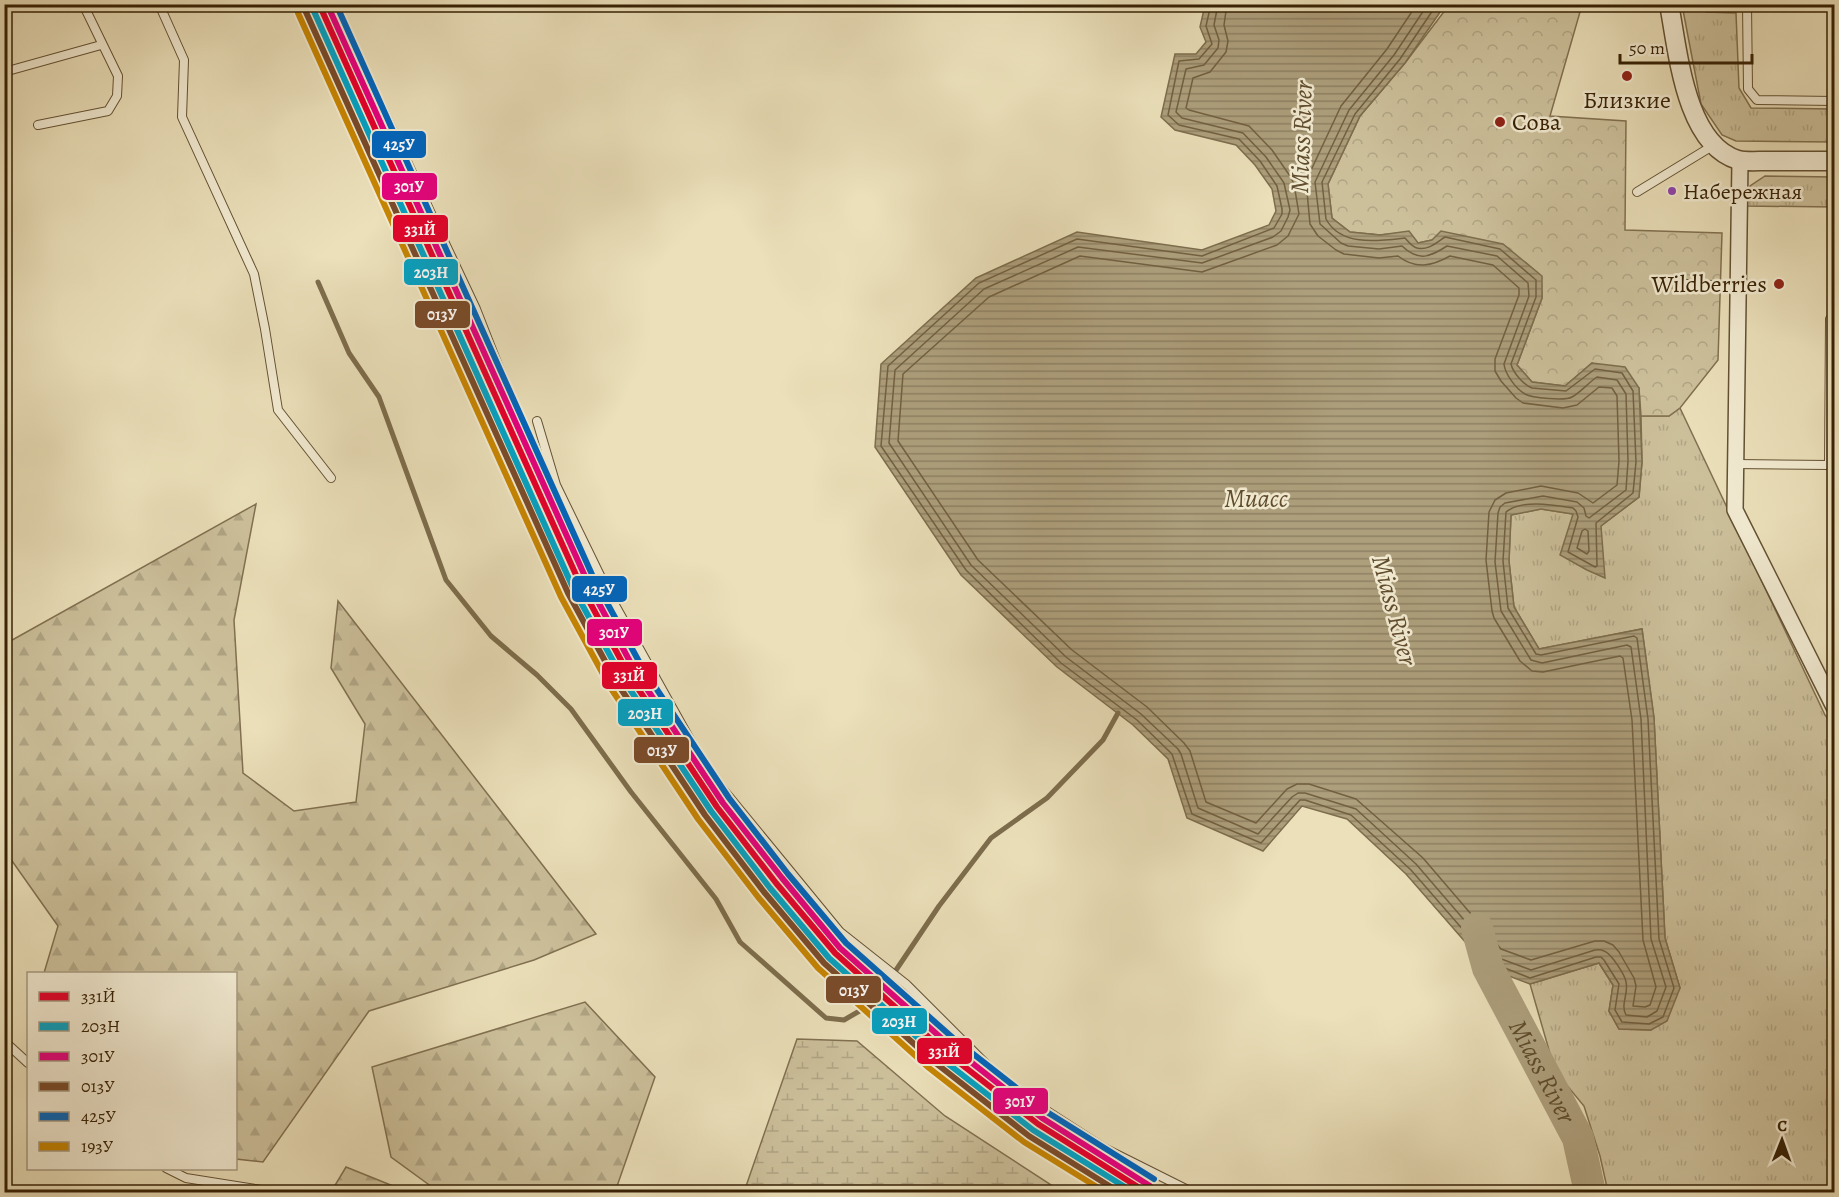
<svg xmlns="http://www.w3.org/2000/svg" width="1839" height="1197" font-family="Alegreya,serif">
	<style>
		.grass { fill: url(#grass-tufts); stroke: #817050; stroke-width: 1.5 }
		.forest { fill: url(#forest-firs); stroke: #817050; stroke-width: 1.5 }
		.wetland { fill: url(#wetland-marsh); stroke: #817050; stroke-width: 1.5 }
		.park { fill: url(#park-crowns); stroke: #817050; stroke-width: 1.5 }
		.water { fill: url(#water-rules); stroke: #7d6d4c; stroke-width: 1.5 }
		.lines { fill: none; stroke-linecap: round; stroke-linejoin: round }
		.shore { stroke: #726040; stroke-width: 1.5 }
		.stream { stroke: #7d6d4c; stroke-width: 5 }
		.river { stroke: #ad9f7c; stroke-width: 32 }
		.service-casing { stroke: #635132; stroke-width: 10 }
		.minor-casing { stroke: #635132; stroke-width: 18 }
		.tertiary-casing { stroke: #635132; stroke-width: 21 }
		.service { stroke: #f2ebd2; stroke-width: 8 }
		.minor { stroke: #f2ebd2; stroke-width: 15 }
		.tertiary { stroke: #f2ebd2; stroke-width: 18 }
		.rail-1-casing { stroke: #f2ebd2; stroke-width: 10 }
		.rail-2-casing { stroke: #f2ebd2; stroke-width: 10 }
		.rail-3-casing { stroke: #f2ebd2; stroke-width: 10 }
		.rail-4-casing { stroke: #f2ebd2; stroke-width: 10 }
		.rail-5-casing { stroke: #f2ebd2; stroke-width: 10 }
		.rail-6-casing { stroke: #f2ebd2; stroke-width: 10 }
		.rail-1 { stroke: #e4002b; stroke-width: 6 }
		.rail-2 { stroke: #03a2c4; stroke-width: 6 }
		.rail-3 { stroke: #e5007d; stroke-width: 6 }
		.rail-4 { stroke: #7a4b2a; stroke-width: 6 }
		.rail-5 { stroke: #0065bd; stroke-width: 6 }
		.rail-6 { stroke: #c78501; stroke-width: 6 }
		.poi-dot { fill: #8f2418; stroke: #f2ebd2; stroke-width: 2 }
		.bus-dot { fill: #8e44ad; stroke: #f2ebd2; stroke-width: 2 }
		.labels { text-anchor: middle; stroke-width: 5; stroke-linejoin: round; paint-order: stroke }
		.bus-label { font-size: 22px; fill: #362104; stroke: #f2ebd2; text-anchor: start }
		.poi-label { font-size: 24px; fill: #362104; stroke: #f2ebd2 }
		.water-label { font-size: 26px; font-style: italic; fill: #604d2e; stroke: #f2ebd2 }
		.line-badge { stroke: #f2ebd2; stroke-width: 2 }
		.badge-label { font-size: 16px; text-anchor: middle; font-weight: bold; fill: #fff }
	</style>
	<defs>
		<pattern id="grass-tufts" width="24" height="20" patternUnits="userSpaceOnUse" patternTransform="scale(1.5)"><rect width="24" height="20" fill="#ccc09b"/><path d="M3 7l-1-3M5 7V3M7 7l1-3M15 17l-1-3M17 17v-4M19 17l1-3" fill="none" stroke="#b0a584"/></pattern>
		<pattern id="forest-firs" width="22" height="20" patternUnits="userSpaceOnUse" patternTransform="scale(1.5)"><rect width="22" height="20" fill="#ccc09b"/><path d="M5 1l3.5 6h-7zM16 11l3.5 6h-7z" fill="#b0a584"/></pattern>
		<pattern id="wetland-marsh" width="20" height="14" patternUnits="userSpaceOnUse" patternTransform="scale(1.5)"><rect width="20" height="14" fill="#ccc09b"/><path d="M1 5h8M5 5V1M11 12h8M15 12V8" fill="none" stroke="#b0a584"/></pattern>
		<pattern id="park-crowns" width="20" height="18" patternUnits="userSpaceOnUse" patternTransform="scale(1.5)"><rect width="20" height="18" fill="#ccc09b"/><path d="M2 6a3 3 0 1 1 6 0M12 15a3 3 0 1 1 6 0" fill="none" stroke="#b0a584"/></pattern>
		<pattern id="water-rules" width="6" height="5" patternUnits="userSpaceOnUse" patternTransform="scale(1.5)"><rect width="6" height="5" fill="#ad9f7c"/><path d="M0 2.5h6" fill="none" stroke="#8e8163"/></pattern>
	</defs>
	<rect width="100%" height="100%" fill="#ebe0ba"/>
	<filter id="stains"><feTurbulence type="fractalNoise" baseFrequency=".00333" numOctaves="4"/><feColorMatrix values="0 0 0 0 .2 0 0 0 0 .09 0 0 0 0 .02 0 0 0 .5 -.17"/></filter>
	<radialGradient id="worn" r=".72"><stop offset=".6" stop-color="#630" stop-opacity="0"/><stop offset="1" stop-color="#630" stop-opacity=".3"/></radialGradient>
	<!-- grass -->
	<g class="grass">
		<path d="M1682,5H1705L1706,12L1736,13L1739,88L1751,108L1834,109V142L1736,141L1722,135L1701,104Z"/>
		<path d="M1765,176L1834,177V207L1746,206L1750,186Z"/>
		<path d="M1680,408L1825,715L1834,725V1192H1608L1600,1156L1584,1106L1555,1071L1530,984L1599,963L1613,985L1609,1011L1619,1029L1651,1030L1680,988L1665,938L1654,718L1642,629L1539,649L1514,607L1509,561L1511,515L1541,509L1573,514L1601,526L1639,497L1642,462L1641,416H1669Z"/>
	</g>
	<!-- forest -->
	<g class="forest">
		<path d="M256,504L234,620L243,773L294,811L356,802L365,724L331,668L338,601L596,934L534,960L369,1011L263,1162L236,1159V974L44,973L58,926L5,851V644Z"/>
		<path d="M585,1002L655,1077L615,1192H439L391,1157L372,1067Z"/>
		<path d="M346,1167L408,1192H331Z"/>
	</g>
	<!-- wetland -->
	<path class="wetland" d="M797,1039L857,1041L945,1116L1062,1192H744Z"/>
	<!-- park -->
	<path class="park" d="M1449,5H1582L1550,116L1626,121L1625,230L1722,233L1718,360L1680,408L1669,416H1641L1639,388L1592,363L1565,386L1532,382L1517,365L1542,298L1541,276L1526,263L1432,240L1418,243L1409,232L1380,235L1350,232L1332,218L1328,184L1360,116L1405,63Z"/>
	<!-- water -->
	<path class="water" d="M1205,5H1445L1405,63L1360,116L1328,184L1332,218L1350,232L1380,235L1409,231L1418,243L1432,240L1441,231L1503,244L1542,276V298L1517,365L1532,382L1565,386L1592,363L1625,367L1639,388L1642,462L1639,497L1601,526L1605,578L1587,570L1560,555L1573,514L1541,509L1511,515L1509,561L1514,607L1539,649L1642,629L1654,718L1665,938L1680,988L1667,1021L1651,1030L1619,1029L1609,1011L1613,985L1599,963L1530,984L1488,968L1406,874L1347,819L1302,806L1263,851L1187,818L1168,759L1133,725L1057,667L961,575L875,447L881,364L976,278L1077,232L1202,250L1269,225L1276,211L1272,189L1255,165L1236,145L1175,130L1161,117L1175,54H1196L1206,42L1200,27Z"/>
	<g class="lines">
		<!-- shore -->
		<g class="shore">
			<path d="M1211,4L1206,26L1212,44L1199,59L1179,61L1168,115L1179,125L1239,139L1260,161L1277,186L1282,209V214L1274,228L1202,256L1077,239L979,283L888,366L881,446L966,570L1061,663L1137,720L1172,754L1192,814L1261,843L1300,800H1305L1351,815L1411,870L1492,963L1530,978L1596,957H1601L1604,960L1619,984L1615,1010L1622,1022L1649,1024L1663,1017L1674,988L1659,939L1648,719L1637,638L1634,636L1541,655L1536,654L1508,608L1503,561L1506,512C1522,499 1554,505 1573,508L1576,511L1578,517L1568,552L1595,567L1597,566L1596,523L1633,493L1636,462L1633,391L1622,373L1595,369L1566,391L1532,388C1524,385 1513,373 1511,364L1536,297V280L1500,249L1445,237C1437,242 1428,251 1417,248C1412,247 1408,241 1405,238C1379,241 1341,247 1326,219L1322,182L1355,114L1400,59L1437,4"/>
			<path d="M1218,4L1214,25L1219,40L1218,48L1204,65L1186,69L1176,112L1182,118L1243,133L1266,157L1284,183L1290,210L1288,217L1281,231L1273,237L1202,263L1078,247L984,289L895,370L889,443L971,565L1066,657L1141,714L1178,749L1181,754L1198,808L1258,834L1292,797L1298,793H1305L1356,809L1416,864L1496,957L1531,970L1595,950C1599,950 1600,949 1604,951C1611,953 1625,975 1626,982C1629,994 1620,1004 1626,1015L1647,1017L1657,1011L1666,987L1651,939L1641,719L1631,647L1627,645L1542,663L1531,660L1501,611L1495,562L1498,513L1500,507L1505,503L1543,496L1577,502L1584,508L1586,516L1589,518L1626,490L1628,461L1626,394L1617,380L1597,377C1588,383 1581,392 1572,397C1565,401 1532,398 1525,394C1516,389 1505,374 1504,364L1529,296L1528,283L1497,256L1447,246C1430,257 1419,262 1402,246L1379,249L1348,246L1341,243L1320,224L1315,182L1349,110L1394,55L1428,4"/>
			<path d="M1227,4L1224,25L1228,41L1226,52L1210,72L1193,78L1186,108L1189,110L1249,126L1272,150L1290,176L1294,184L1299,214L1288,236L1277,245L1202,272L1080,256L989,297L903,374L898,441L978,560L1072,650L1147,707L1184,743L1190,751L1206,802L1256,823L1287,789L1297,784H1309L1356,799L1423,858L1501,949L1531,960L1595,941H1604L1613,945L1619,952L1634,978L1636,986L1633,1006L1645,1007L1650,1005L1656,987L1643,940L1632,720L1623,658L1620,656L1543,672L1532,671L1520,661L1494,618L1492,611L1486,560L1489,512L1495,500L1506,493L1541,486L1578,493L1593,503L1617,485L1619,461L1617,396L1612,388L1599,387L1577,405L1563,408L1523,403L1516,398L1501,381L1495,371V359L1519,295V288L1493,265L1450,256C1432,266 1416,270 1398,256L1379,258L1344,254L1336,250L1318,236L1310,224L1306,181L1341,106L1387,49L1417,4"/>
			<path d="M1585,529L1588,531L1589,551L1587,554L1577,548L1582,531Z"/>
		</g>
		<!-- stream -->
		<g class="stream">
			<path d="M318,282L349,353L379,397L446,580L491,636L537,675L571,709L631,792L716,899L740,942L826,1018L844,1020L863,1009"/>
			<path d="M884,988L939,906L991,838L1047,798L1103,740L1118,713"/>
		</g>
		<!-- river -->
		<path class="river" id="s1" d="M1477,928L1488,968L1578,1138L1590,1192"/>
		<defs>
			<g id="service">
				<path d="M159,4L184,60L182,117L254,274L265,329L278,410L331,478"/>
				<path d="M334,4L435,222L476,309L505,383"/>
				<path d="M1747,4L1748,89L1757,100L1834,101"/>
				<path d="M4,72L101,45"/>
				<path d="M38,125L108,111L117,96L118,76L83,4"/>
				<path d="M1637,192L1714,145"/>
				<path d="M1687,284L1738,286"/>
				<path d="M537,421L556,485L611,598L707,770L840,932L907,985L1007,1085L1104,1148L1192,1192"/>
				<path d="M1735,464L1829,465L1830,319H1834"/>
				<path d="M4,1041L28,1063"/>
				<path d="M166,1168L186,1178L274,1192"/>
			</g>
			<path id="minor" d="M1740,161L1735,510L1834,707"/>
			<path id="tertiary" d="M1669,4C1678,51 1685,144 1738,160C1746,162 1757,161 1766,161C1789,161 1812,161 1834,161"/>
		</defs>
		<!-- service casing -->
		<use href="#service" class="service-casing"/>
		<!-- minor casing -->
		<use href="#minor" class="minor-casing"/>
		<!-- tertiary casing -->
		<use href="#tertiary" class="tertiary-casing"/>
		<!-- service -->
		<use href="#service" class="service"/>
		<!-- minor -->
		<use href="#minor" class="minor"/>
		<!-- tertiary -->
		<use href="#tertiary" class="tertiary"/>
		<defs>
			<path id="rail-1" d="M319,4L581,586L629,675L717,807L776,883L835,953L943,1050L1038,1124L1146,1192"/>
			<path id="rail-2" d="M312,7L574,590L623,679L711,811L770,888L829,958L938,1056L1033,1130L1133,1192"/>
			<path id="rail-3" d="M327,4L588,583L635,671L723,803L782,878L840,948L948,1044L1042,1118L1150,1186"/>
			<path id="rail-4" d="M305,10L568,593L617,683L705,815L764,892L824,963L933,1061L1029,1136L1119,1192"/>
			<path id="rail-5" d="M336,4L594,579L642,667L729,798L788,874L846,943L953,1038L1047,1112L1154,1179"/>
			<path id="rail-6" d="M298,13L561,597L610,687L698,819L758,897L818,968L929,1068L1024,1142L1105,1192"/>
		</defs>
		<!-- rail-1 casing -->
		<use href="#rail-1" class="rail-1-casing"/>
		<!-- rail-2 casing -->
		<use href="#rail-2" class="rail-2-casing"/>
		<!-- rail-3 casing -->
		<use href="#rail-3" class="rail-3-casing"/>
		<!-- rail-4 casing -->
		<use href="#rail-4" class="rail-4-casing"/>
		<!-- rail-5 casing -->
		<use href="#rail-5" class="rail-5-casing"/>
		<!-- rail-6 casing -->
		<use href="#rail-6" class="rail-6-casing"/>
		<!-- rail-1 -->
		<use href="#rail-1" class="rail-1"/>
		<!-- rail-2 -->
		<use href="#rail-2" class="rail-2"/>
		<!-- rail-3 -->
		<use href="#rail-3" class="rail-3"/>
		<!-- rail-4 -->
		<use href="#rail-4" class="rail-4"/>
		<!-- rail-5 -->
		<use href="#rail-5" class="rail-5"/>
		<!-- rail-6 -->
		<use href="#rail-6" class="rail-6"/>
	</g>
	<!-- markers -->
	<g class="poi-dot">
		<circle cx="1627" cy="76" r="6"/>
		<circle cx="1500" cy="122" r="6"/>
		<circle cx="1779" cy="284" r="6"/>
	</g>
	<circle class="bus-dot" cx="1672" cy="191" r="5"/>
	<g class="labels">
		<!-- bus labels -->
		<g class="bus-label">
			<text x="1683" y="199">Набережная</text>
		</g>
		<!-- poi labels -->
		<g class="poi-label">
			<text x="1627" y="108">Близкие</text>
			<text x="1512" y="130" text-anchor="start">Сова</text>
			<text x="1767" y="292" text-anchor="end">Wildberries</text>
		</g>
		<!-- water labels -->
		<g class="water-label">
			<text transform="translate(1301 137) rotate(-88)" y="9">Miass River</text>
			<text x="1256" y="507">Миасс</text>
			<text transform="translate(1395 610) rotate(75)" y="9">Miass River</text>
			<text dy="9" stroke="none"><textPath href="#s1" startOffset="158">Miass River</textPath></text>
		</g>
	</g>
	<g class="line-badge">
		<rect x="371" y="130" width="56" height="29" rx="6" fill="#0065bd"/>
		<rect x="381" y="172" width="57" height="29" rx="6" fill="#e5007d"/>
		<rect x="392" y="214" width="57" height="29" rx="6" fill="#e4002b"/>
		<rect x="403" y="258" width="56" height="28" rx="6" fill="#03a2c4"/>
		<rect x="414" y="300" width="57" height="29" rx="6" fill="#7a4b2a"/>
		<rect x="571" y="575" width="57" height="28" rx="6" fill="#0065bd"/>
		<rect x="586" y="618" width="57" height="29" rx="6" fill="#e5007d"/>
		<rect x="601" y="661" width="57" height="29" rx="6" fill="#e4002b"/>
		<rect x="617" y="698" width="57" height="29" rx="6" fill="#03a2c4"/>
		<rect x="633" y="736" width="57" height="28" rx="6" fill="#7a4b2a"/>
		<rect x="825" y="975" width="57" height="29" rx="6" fill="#7a4b2a"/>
		<rect x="871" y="1007" width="57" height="28" rx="6" fill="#03a2c4"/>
		<rect x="916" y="1037" width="57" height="28" rx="6" fill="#e4002b"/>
		<rect x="992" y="1087" width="57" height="28" rx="6" fill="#e5007d"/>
	</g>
	<g class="badge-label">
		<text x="399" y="150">425У</text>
		<text x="409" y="192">301У</text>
		<text x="420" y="235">331Й</text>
		<text x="431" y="278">203Н</text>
		<text x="442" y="320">013У</text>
		<text x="599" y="595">425У</text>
		<text x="614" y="638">301У</text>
		<text x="629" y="681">331Й</text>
		<text x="645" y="719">203Н</text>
		<text x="662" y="756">013У</text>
		<text x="854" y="996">013У</text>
		<text x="899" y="1027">203Н</text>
		<text x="944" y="1057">331Й</text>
		<text x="1020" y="1107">301У</text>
	</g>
	<!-- margin -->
	<rect width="1839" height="1197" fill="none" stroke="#ebe0ba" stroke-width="24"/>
	<rect x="6" y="6" width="1827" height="1185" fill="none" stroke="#362104" stroke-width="3"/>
	<rect x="12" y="12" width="1815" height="1173" fill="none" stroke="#362104" stroke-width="1.5"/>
	<!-- legend -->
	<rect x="27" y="972" width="210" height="198" fill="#f2ebd2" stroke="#a79a80" stroke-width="1.5"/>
	<rect x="39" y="992" width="30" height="9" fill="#e4002b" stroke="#a79a80" stroke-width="1.5"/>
	<text x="81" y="1002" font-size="18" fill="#362104">331Й</text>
	<rect x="39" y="1022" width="30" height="9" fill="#03a2c4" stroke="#a79a80" stroke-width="1.5"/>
	<text x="81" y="1032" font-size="18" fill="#362104">203Н</text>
	<rect x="39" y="1052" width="30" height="9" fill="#e5007d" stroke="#a79a80" stroke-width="1.5"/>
	<text x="81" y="1062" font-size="18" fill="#362104">301У</text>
	<rect x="39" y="1082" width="30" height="9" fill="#7a4b2a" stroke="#a79a80" stroke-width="1.5"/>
	<text x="81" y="1092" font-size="18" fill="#362104">013У</text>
	<rect x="39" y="1112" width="30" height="9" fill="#0065bd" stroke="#a79a80" stroke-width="1.5"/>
	<text x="81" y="1122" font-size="18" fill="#362104">425У</text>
	<rect x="39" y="1142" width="30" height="9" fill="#c78501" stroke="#a79a80" stroke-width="1.5"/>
	<text x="81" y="1152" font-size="18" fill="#362104">193У</text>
	<!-- north arrow -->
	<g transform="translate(1782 1140) rotate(1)" stroke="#f2ebd2" stroke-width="4.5" paint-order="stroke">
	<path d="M0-4.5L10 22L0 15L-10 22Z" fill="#362104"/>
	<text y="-9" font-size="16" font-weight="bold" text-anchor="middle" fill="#362104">С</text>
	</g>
	<!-- scale -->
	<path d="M1620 54v9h132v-9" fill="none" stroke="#362104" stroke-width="3"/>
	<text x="1629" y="54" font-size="18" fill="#362104" stroke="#f2ebd2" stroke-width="4.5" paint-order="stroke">50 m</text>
	<rect width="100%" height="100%" filter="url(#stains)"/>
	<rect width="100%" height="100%" fill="url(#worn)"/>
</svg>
